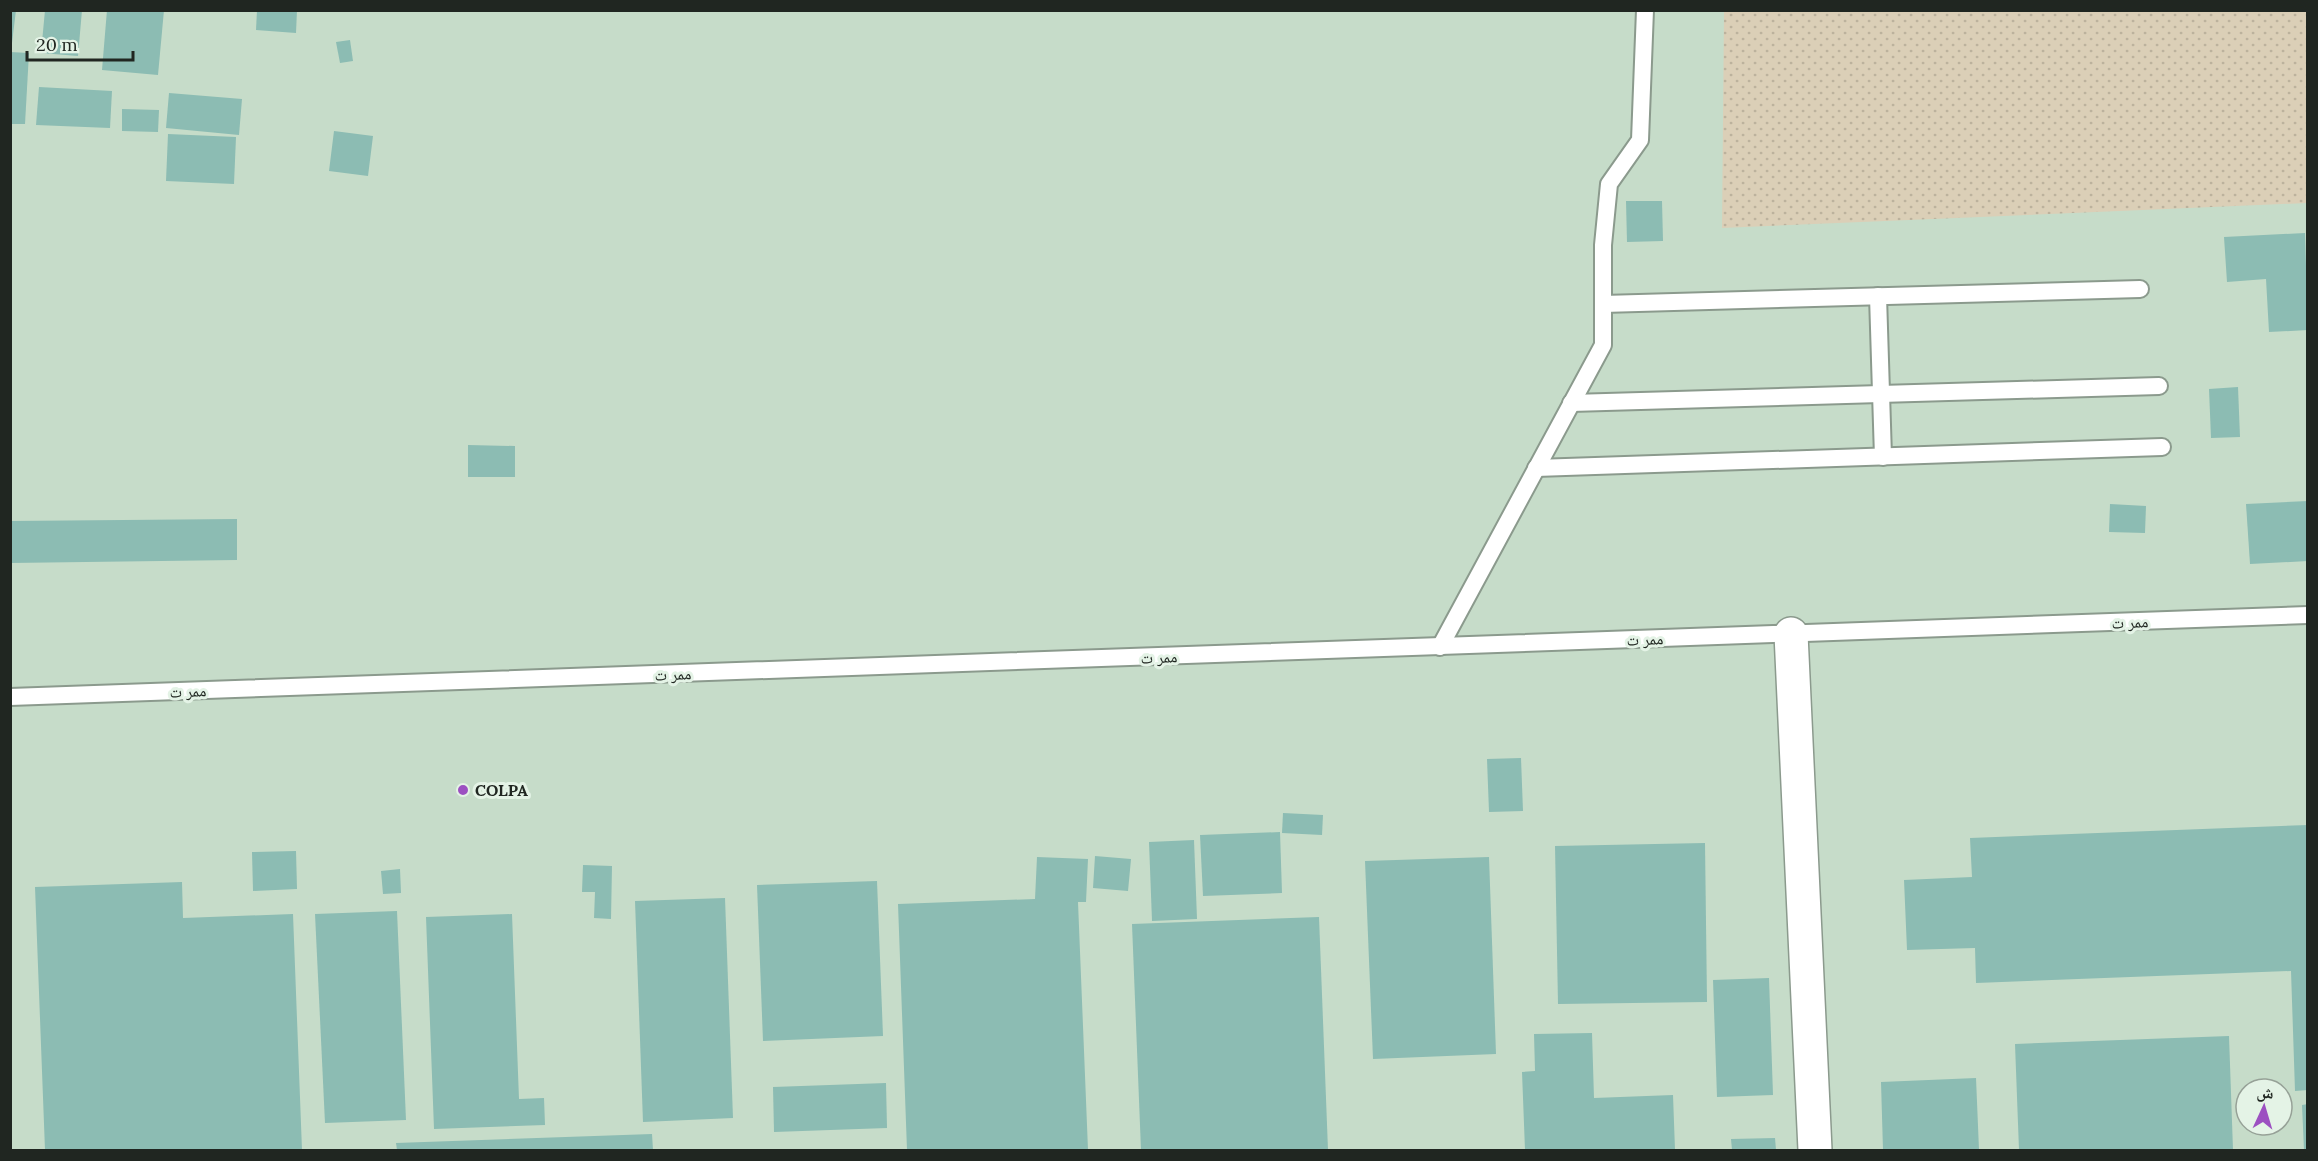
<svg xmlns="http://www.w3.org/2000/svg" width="2318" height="1161" font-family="Lora,'Noto Naskh Arabic',serif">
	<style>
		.built { fill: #c6dcc9; fill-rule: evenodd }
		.grass { fill: url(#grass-dots) }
		.building { fill: #8cbcb3 }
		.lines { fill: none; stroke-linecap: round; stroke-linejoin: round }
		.lane-casing { stroke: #8b9a8d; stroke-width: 20 }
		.street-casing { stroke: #8b9a8d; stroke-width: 36 }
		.lane { stroke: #fff; stroke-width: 16 }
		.street { stroke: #fff; stroke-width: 33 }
		.poi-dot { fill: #9c50c1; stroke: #e4f3e6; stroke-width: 2 }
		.labels { text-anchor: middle; stroke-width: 6; stroke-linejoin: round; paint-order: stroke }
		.street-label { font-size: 16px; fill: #202621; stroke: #e4f3e6 }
		.poi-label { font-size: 16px; font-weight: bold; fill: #202621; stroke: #e4f3e6; text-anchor: start }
	</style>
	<defs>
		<pattern id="grass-dots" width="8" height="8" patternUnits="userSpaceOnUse" patternTransform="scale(1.5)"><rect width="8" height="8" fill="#dbcfb7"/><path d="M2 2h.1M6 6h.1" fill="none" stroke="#bcb29d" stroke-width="1.8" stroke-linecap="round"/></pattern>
	</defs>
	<rect width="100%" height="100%" fill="#d6e6d9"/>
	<!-- built -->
	<path class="built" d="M10,11H2307V1150H11ZM2246,1089H2282V1125H2246Z"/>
	<!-- grass -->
	<path class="grass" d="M1724,11H2307V203L1722,228Z"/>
	<!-- building -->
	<g class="building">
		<path d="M10,10H16L12,43L10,42Z"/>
		<path d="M45,10H82L78,56L41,53Z"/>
		<path d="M107,10H164L158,75L102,70Z"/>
		<path d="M257,10H297L296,33L256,30Z"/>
		<path d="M350,40L353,61L340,63L336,42Z"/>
		<path d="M10,52L29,53L25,124H10Z"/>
		<path d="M39,87L112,91L110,128L36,125Z"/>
		<path d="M169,93L242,99L239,135L166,128Z"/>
		<path d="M122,109L159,110L158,132L122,131Z"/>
		<path d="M334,131L373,136L368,176L329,171Z"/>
		<path d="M168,134L236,137L234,184L166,181Z"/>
		<path d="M1626,201H1662L1663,241L1627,242Z"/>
		<path d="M2305,233L2308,330L2269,332L2266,279L2227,282L2224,237Z"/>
		<path d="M2238,387L2240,437L2211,438L2209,389Z"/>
		<path d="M468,445L515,446V477H468Z"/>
		<path d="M2308,501V561L2250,564L2246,504Z"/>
		<path d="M2110,504L2146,506L2145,533L2109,532Z"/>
		<path d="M237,519V560L10,563V521Z"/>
		<path d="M1521,758L1523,811L1489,812L1487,759Z"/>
		<path d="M1283,813L1323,815L1322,835L1282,833Z"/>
		<path d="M2308,825V1090L2295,1091L2291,971L1976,983L1975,948L1907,950L1904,880L1972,877L1970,838Z"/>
		<path d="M1280,832L1282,893L1203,896L1200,835Z"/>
		<path d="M1194,840L1197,919L1152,921L1149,842Z"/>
		<path d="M1705,843L1707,1002L1558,1004L1555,846Z"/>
		<path d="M296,851L297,889L253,891L252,852Z"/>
		<path d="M1095,856L1131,859L1128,891L1093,888Z"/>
		<path d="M1037,857L1088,859L1086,902H1078L1088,1150H907L898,904L1035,899Z"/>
		<path d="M1489,857L1496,1054L1373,1059L1365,861Z"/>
		<path d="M583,865L612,866L611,919L594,918L595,892H582Z"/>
		<path d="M400,869L401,893L383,894L381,871Z"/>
		<path d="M877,881L883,1036L763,1041L757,885Z"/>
		<path d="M182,882L183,918L293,914L302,1150H45L35,887Z"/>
		<path d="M725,898L733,1118L643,1122L635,901Z"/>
		<path d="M397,911L406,1120L325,1123L315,914Z"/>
		<path d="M512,914L519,1099L544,1098L545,1125L434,1129L426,917Z"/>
		<path d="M1319,917L1328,1150H1141L1132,924Z"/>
		<path d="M1769,978L1773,1095L1717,1097L1713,980Z"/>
		<path d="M1592,1033L1594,1098L1673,1095L1675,1150H1525L1522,1072L1535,1071L1534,1034Z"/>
		<path d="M2229,1036L2233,1150H2019L2015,1044Z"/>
		<path d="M1976,1078L1979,1150H1883L1881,1082Z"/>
		<path d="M886,1083L887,1128L774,1132L773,1087Z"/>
		<path d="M2308,1104V1150H2304L2302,1105Z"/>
		<path d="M652,1134L653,1150H397L396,1143Z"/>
		<path d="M1775,1138L1776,1150H1732L1731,1139Z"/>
	</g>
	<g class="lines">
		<defs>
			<g id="lane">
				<path d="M1878,296L1883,457"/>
				<path d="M1603,304L2140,289"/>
				<path d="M1571,403L2159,386"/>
				<path d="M1536,468L2162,447"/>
				<path d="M1440,647L1603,345V245L1609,184L1640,140L1645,10"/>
				<path d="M10,697L2308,615"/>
			</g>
			<path id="street" d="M1791,634L1815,1150"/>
		</defs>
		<!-- lane casing -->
		<use href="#lane" class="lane-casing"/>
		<!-- street casing -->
		<use href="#street" class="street-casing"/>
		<!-- lane -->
		<use href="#lane" class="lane"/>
		<!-- street -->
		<use href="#street" class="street"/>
	</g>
	<!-- markers -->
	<circle class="poi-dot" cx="463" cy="790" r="6"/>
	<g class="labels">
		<!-- street labels -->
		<g class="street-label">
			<text transform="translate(2130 622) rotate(-2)" y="6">ممر ت</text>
			<text transform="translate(1645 639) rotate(-2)" y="6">ممر ت</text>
			<text transform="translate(1159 657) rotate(-2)" y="6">ممر ت</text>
			<text transform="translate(673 674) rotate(-2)" y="6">ممر ت</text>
			<text transform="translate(188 691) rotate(-2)" y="6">ممر ت</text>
		</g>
		<!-- poi labels -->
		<g class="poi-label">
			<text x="475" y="796">COLPA</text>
		</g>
	</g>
	<!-- border -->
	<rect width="2318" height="1161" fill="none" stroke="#202621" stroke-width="24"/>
	<!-- north arrow -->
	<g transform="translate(2264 1107) rotate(4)"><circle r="28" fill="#e4f3e6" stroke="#96a197" stroke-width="1.5"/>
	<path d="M0-4.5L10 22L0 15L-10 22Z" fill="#9c50c1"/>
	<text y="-9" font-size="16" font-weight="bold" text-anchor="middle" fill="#202621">ش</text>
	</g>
	<!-- scale -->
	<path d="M27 51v9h106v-9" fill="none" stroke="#202621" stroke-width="3"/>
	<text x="36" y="51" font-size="18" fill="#202621" stroke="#e4f3e6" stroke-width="4.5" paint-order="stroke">20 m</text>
</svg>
